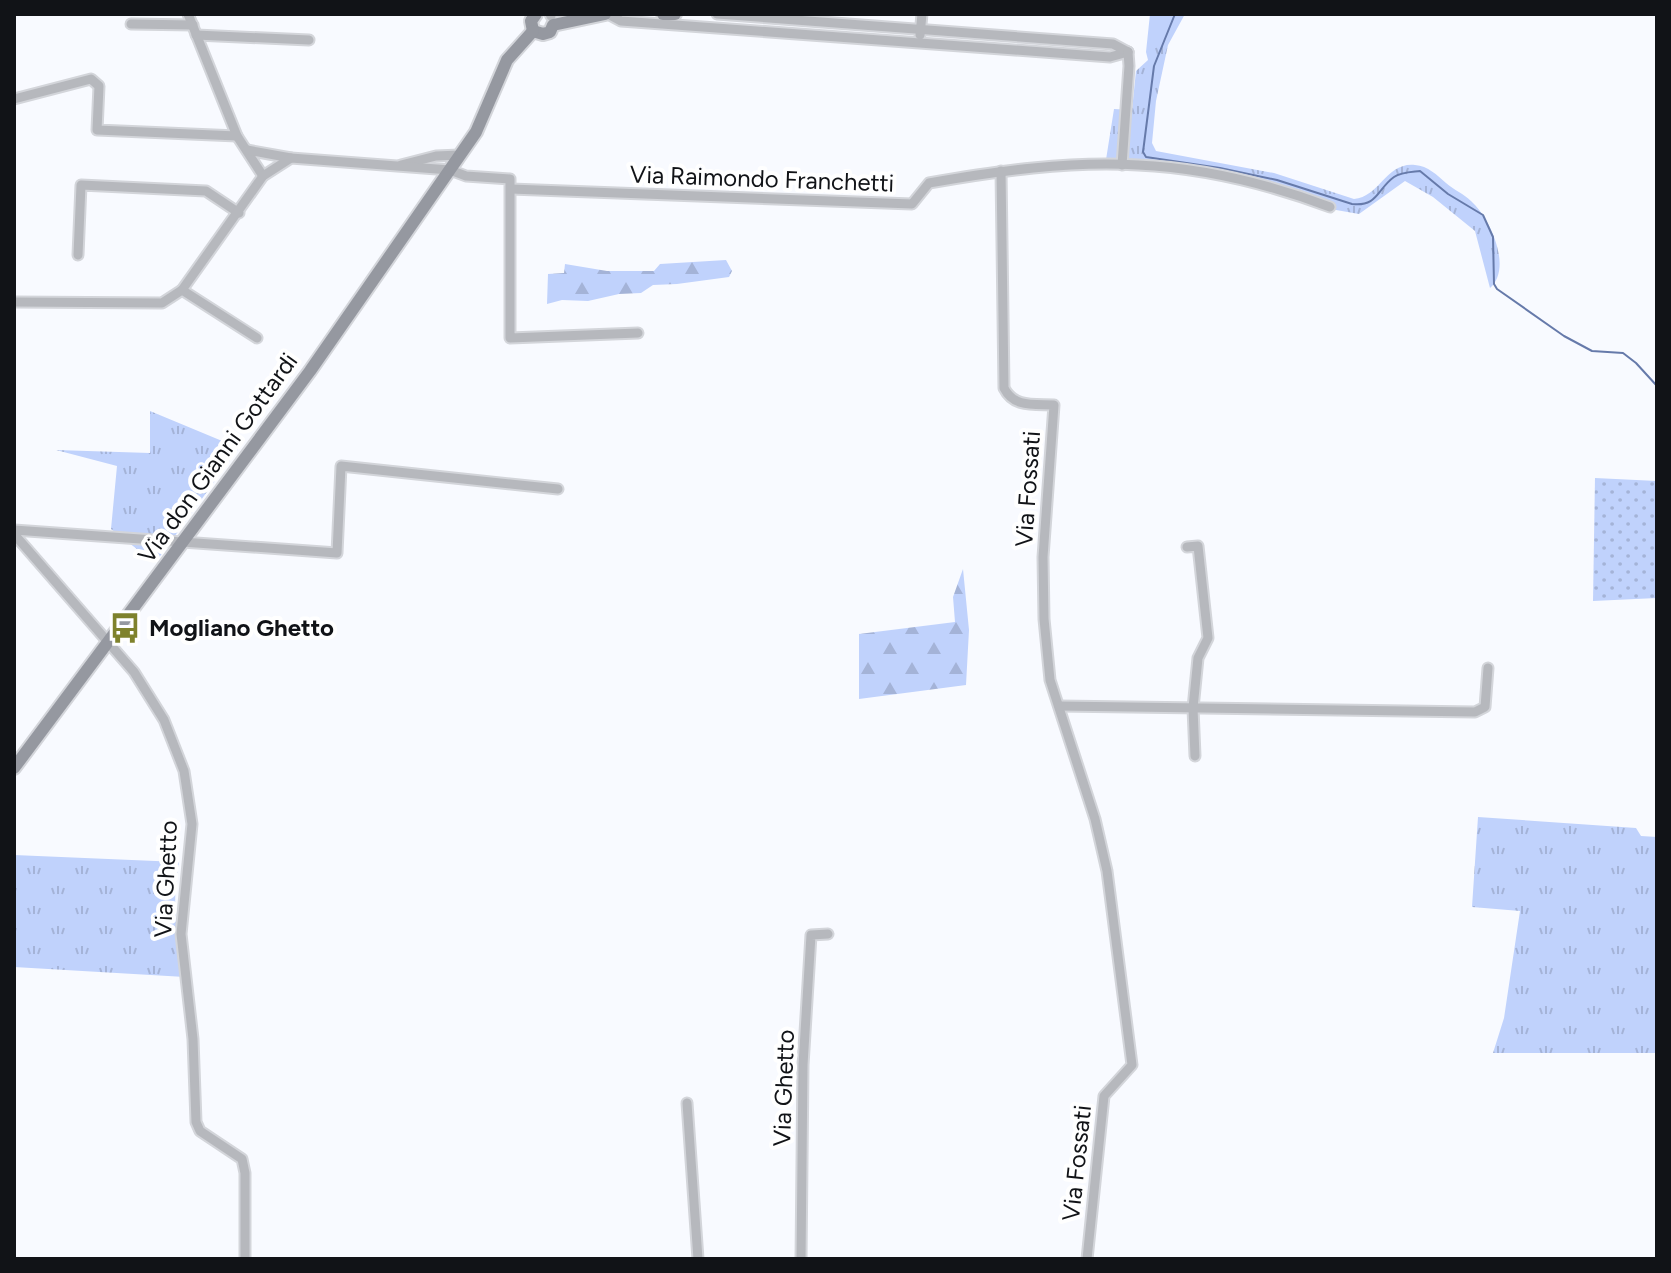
<svg xmlns="http://www.w3.org/2000/svg" width="1671" height="1273" font-family="Figtree,sans-serif">
	<style>
		.grass { fill: url(#grass-tufts) }
		.forest { fill: url(#forest-firs) }
		.park { fill: url(#park-dots) }
		.lines { fill: none; stroke-linecap: round; stroke-linejoin: round }
		.stream { stroke: #667aaa; stroke-width: 2 }
		.street-casing { stroke: #d3d5da; stroke-width: 13 }
		.secondary-casing { stroke: #d3d5da; stroke-width: 16 }
		.street { stroke: #b6b8bd; stroke-width: 9 }
		.secondary { stroke: #9598a0; stroke-width: 12 }
		.labels { text-anchor: middle; stroke-width: 8; stroke-linejoin: round; paint-order: stroke }
		.street-label { font-size: 24px; fill: #111317; stroke: #fff }
		.poi-label { font-size: 24px; font-weight: bold; fill: #111317; stroke: #fff; text-anchor: start }
	</style>
	<defs>
		<pattern id="grass-tufts" width="24" height="20" patternUnits="userSpaceOnUse" patternTransform="scale(2)"><rect width="24" height="20" fill="#c0d2fc"/><path d="M3 7l-1-3M5 7V3M7 7l1-3M15 17l-1-3M17 17v-4M19 17l1-3" fill="none" stroke="#a4b3d7"/></pattern>
		<pattern id="forest-firs" width="22" height="20" patternUnits="userSpaceOnUse" patternTransform="scale(2)"><rect width="22" height="20" fill="#c0d2fc"/><path d="M5 1l3.5 6h-7zM16 11l3.5 6h-7z" fill="#a4b3d7"/></pattern>
		<pattern id="park-dots" width="8" height="8" patternUnits="userSpaceOnUse" patternTransform="scale(2)"><rect width="8" height="8" fill="#c0d2fc"/><path d="M2 2h.1M6 6h.1" fill="none" stroke="#a4b3d7" stroke-width="1.8" stroke-linecap="round"/></pattern>
	</defs>
	<rect width="100%" height="100%" fill="#f8faff"/>
	<!-- grass -->
	<g class="grass">
		<path d="M1150,14H1185L1168,45L1156,101L1152,143L1156,151L1274,173L1354,199C1380,197 1386,162 1415,165C1428,166 1437,175 1446,183C1454,190 1464,194 1471,201C1490,218 1513,268 1490,288L1475,231L1433,197L1405,181L1359,214L1319,207L1232,178L1105,166L1114,109L1132,110L1136,71L1148,60L1146,52Z"/>
		<path d="M150,411L239,448L155,563L111,529L117,466L56,450L150,453Z"/>
		<path d="M1478,817L1636,828L1641,836L1657,837V1053H1493L1504,1018L1520,911L1472,907Z"/>
		<path d="M14,855L179,862C171,901 177,939 185,977L14,967Z"/>
	</g>
	<!-- forest -->
	<g class="forest">
		<path d="M726,260L732,271L729,277L677,284L653,285L641,293L619,294L588,301L562,300L547,304L548,274L564,273L565,264L607,271H654L660,264Z"/>
		<path d="M963,569L969,630L966,685L859,699V634L955,622L953,597Z"/>
	</g>
	<!-- park -->
	<path class="park" d="M1595,478L1657,481V598L1593,601Z"/>
	<g class="lines">
		<!-- stream -->
		<path class="stream" d="M1175,14L1154,66L1143,152L1146,157L1220,168L1277,180L1352,204C1378,207 1377,189 1394,177C1401,172 1412,172 1420,171L1448,194L1483,215L1493,237L1494,284L1497,289L1564,336L1592,351L1623,353L1636,363L1657,386"/>
		<defs>
			<g id="street">
				<path d="M188,14L237,136L263,176"/>
				<path d="M550,14L551,16"/>
				<path d="M608,14L621,21L1110,57L1128,52"/>
				<path d="M717,14L1113,44L1128,52"/>
				<path d="M131,24L193,25"/>
				<path d="M196,35L309,40"/>
				<path d="M920,35L922,14"/>
				<path d="M14,99L91,79L99,86L97,130L237,136"/>
				<path d="M247,150L291,158"/>
				<path d="M401,165L436,156L460,155"/>
				<path d="M1122,165L1129,66L1128,52"/>
				<path d="M1001,171L1004,388C1014,408 1034,404 1054,405L1043,557L1044,619L1050,680L1095,819L1107,871L1132,1065L1104,1096L1087,1259"/>
				<path d="M511,189L912,204L929,183C998,171 1068,161 1138,165C1203,168 1269,184 1330,207"/>
				<path d="M78,255L81,185L206,191L239,213"/>
				<path d="M14,302L162,303L182,290"/>
				<path d="M257,338L182,290L263,176L291,158L450,170L466,176L510,179V338L638,333"/>
				<path d="M14,530L337,553L341,466L558,489"/>
				<path d="M14,534L134,672L164,720L184,771L192,824L181,934L193,1039L196,1122L200,1131L242,1159L245,1173V1259"/>
				<path d="M1187,547L1198,546L1208,638L1198,658L1193,708L1195,756"/>
				<path d="M1059,706L1475,712L1485,707L1488,668"/>
				<path d="M687,1103L698,1259"/>
				<path d="M801,1259L803,1065L811,935L828,934"/>
			</g>
			<g id="secondary">
				<path d="M663,14H675"/>
				<path d="M533,31L543,34L550,32L553,25L605,14"/>
				<path d="M533,31L531,21L536,14"/>
				<path d="M14,768L310,371L476,132L507,60L533,31"/>
			</g>
		</defs>
		<!-- street casing -->
		<use href="#street" class="street-casing"/>
		<!-- secondary casing -->
		<use href="#secondary" class="secondary-casing"/>
		<!-- street -->
		<use href="#street" class="street"/>
		<!-- secondary -->
		<use href="#secondary" class="secondary"/>
	</g>
	<!-- icons -->
	<defs>
		<symbol id="bus-bare" viewBox="-9 -9 18 18"><path d="M-5-6H5V4H4V6H2V4H-2V6H-4V4H-5ZM-3.5-4V0h7V-4ZM-3.5 1.2v1.5H-2V1.2ZM2 1.2v1.5H3.5V1.2Z" fill="#7f822c" stroke="#fff" stroke-width="2.5" paint-order="stroke"/></symbol>
	</defs>
	<g fill-rule="evenodd">
		<use href="#bus-bare" x="103" y="606" width="44" height="44"/>
	</g>
	<g class="labels">
		<!-- street labels -->
		<g class="street-label">
			<text transform="translate(762 179) rotate(2)" y="8">Via Raimondo Franchetti</text>
			<text transform="translate(218 458) rotate(-54)" y="8">Via don Gianni Gottardi</text>
			<text transform="translate(1028 489) rotate(-86)" y="8">Via Fossati</text>
			<text transform="translate(166 879) rotate(-87)" y="8">Via Ghetto</text>
			<text transform="translate(784 1088) rotate(-88)" y="8">Via Ghetto</text>
			<text transform="translate(1077 1163) rotate(-84)" y="8">Via Fossati</text>
		</g>
		<!-- poi labels -->
		<g class="poi-label">
			<text x="149" y="636">Mogliano Ghetto</text>
		</g>
	</g>
	<!-- border -->
	<rect width="1671" height="1273" fill="none" stroke="#111317" stroke-width="32"/>
</svg>
